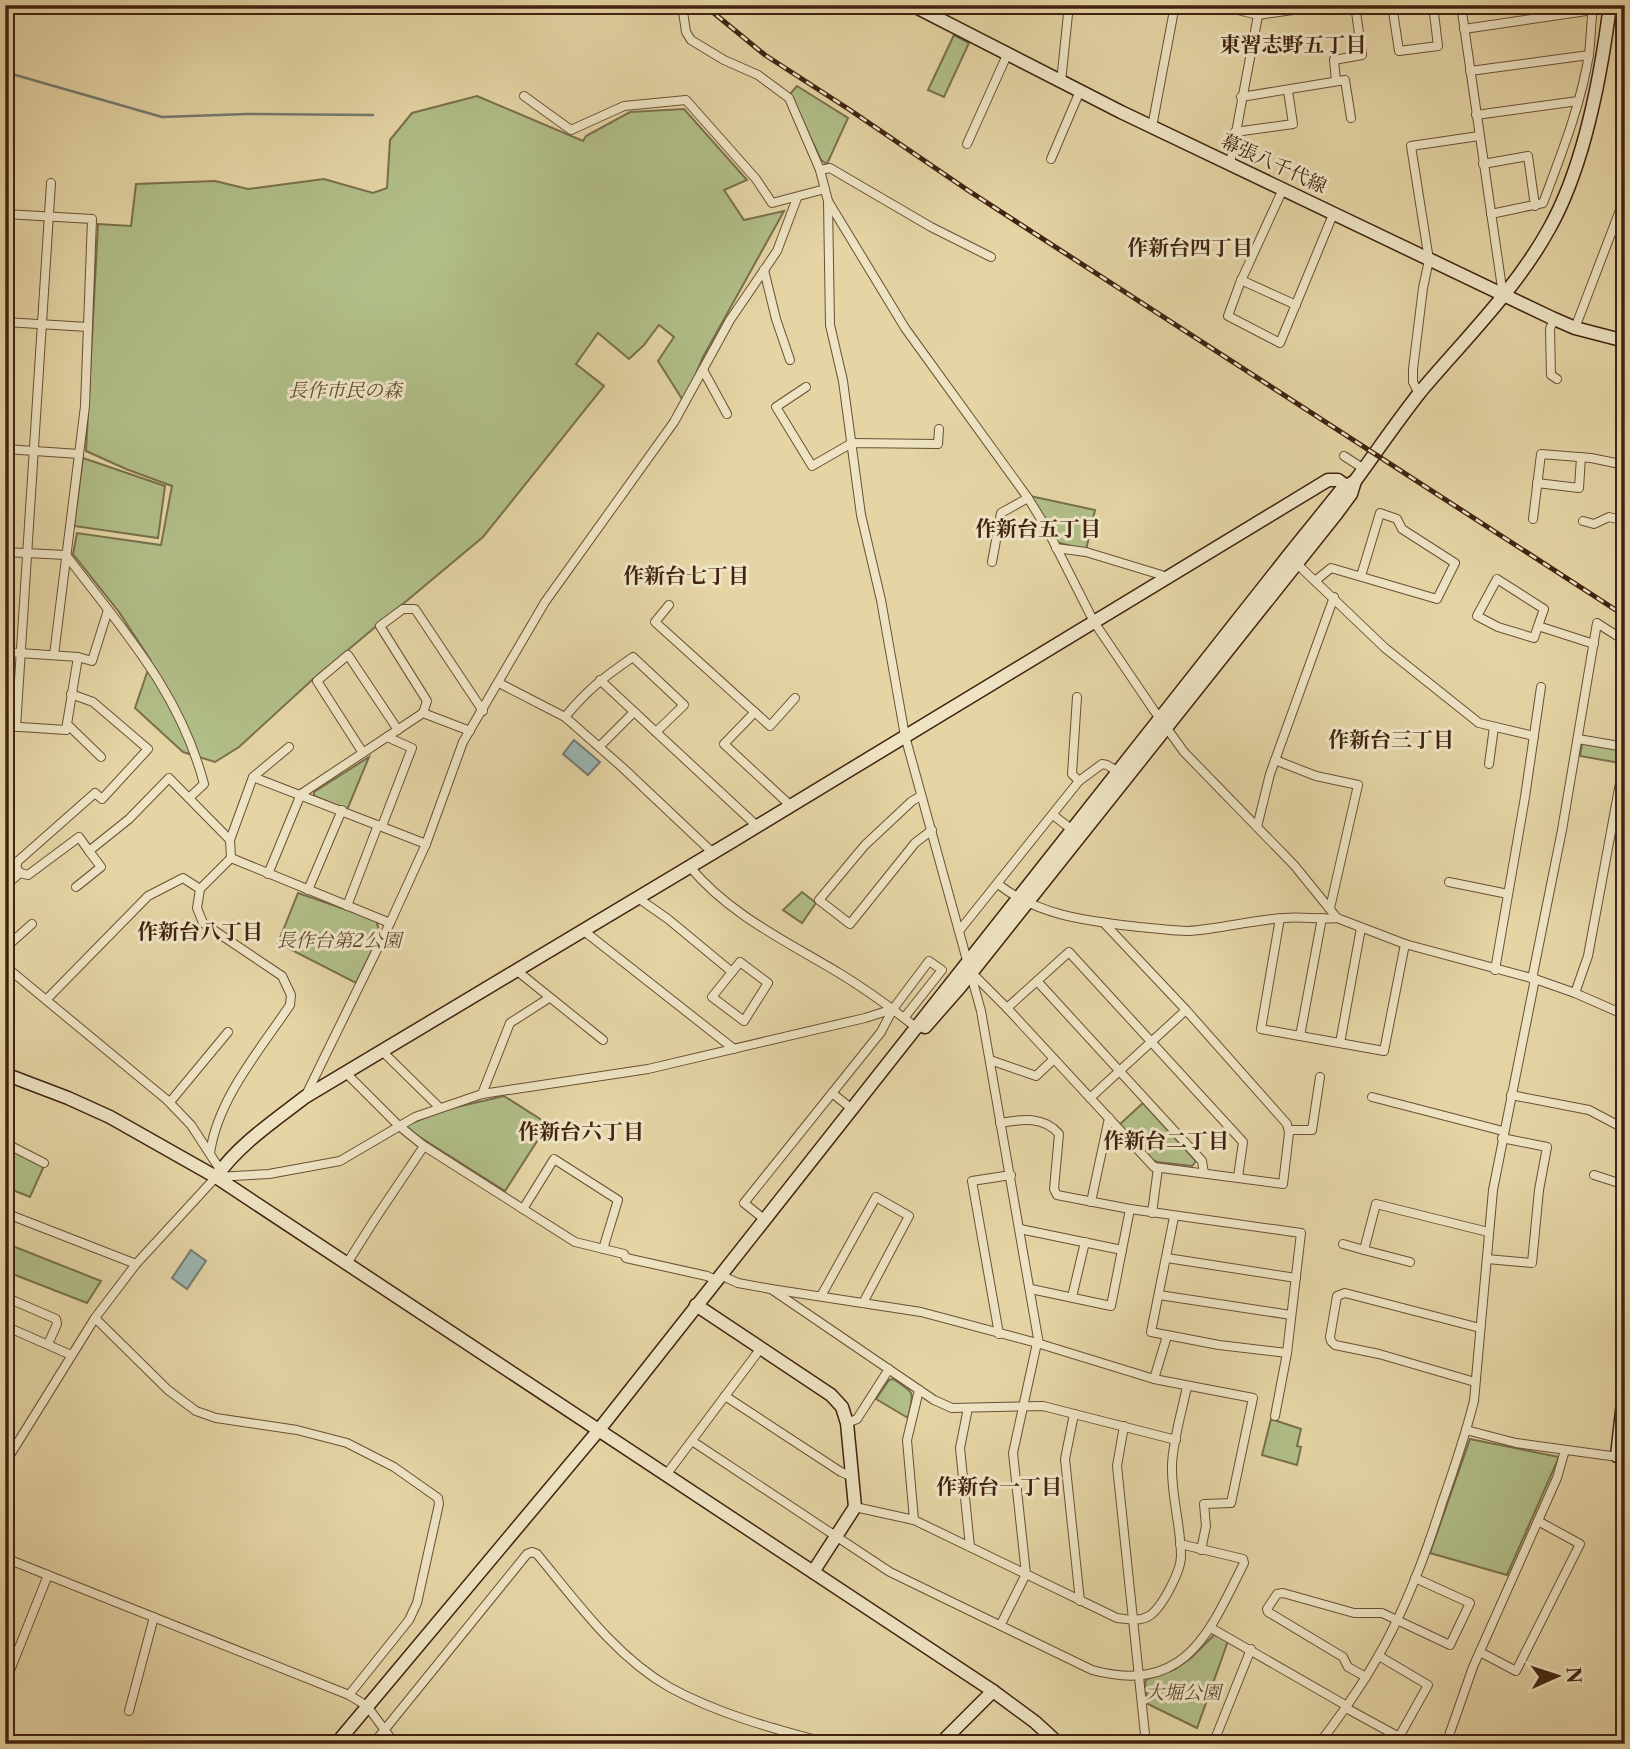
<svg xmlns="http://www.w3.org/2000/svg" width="1630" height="1749" font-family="'Libre Caslon Text','Noto Serif JP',serif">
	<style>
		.green { fill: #b1be88; stroke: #79704c; stroke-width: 2 }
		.water { fill: #9ab6b2; stroke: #767b71; stroke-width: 2 }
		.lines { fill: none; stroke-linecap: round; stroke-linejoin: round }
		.stream { stroke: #767b71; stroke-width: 2.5 }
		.street-casing { stroke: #6a4f35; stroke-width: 10 }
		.secondary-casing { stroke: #412210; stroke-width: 15 }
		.street { stroke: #eee4c4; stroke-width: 8 }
		.secondary { stroke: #eee4c4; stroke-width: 12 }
		.rail-casing { stroke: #412210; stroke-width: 5 }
		.rail { stroke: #eee4c4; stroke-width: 2.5; stroke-dasharray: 8; stroke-linecap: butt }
		.labels { text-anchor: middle; stroke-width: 6; stroke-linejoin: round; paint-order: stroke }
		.street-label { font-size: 19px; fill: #412210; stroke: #eee4c4 }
		.park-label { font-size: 19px; font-style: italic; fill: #5d492e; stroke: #eee4c4 }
		.neighbourhood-label { font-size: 21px; font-weight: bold; fill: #412210; stroke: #eee4c4 }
	</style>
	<rect width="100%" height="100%" fill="#e5d5a5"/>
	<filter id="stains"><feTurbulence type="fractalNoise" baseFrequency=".00286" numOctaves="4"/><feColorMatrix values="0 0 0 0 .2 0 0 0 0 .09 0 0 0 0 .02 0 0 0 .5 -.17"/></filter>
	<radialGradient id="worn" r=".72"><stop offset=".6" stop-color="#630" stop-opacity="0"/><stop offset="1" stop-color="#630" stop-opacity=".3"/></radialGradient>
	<!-- green -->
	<g class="green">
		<path d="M954,35L969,43L944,97L928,90Z"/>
		<path d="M797,86L848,118L827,164L821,160L790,94Z"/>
		<path d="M477,96L583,141L586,136L630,112L684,109L747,180L724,190L744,220L784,211L703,357L684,402L658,361L674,337L659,325L644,345L629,359L598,333L576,364L604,386L483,537L312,680L239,747L215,762L183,752L135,708L151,661L119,612L73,554L77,533L161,545L172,486L126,469L86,451L98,224L131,226L136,184L215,181L248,189L324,179L373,193L387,188L390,140L412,113Z"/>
		<path d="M83,458L165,486L158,538L74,526Z"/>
		<path d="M1030,496L1095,510L1086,550L1056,542Z"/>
		<path d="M1584,743L1620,749V763L1580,756L1582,744Z"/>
		<path d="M369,757L347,810L314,796V792Z"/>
		<path d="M802,892L816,903L802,923L783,910Z"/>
		<path d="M298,893L376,920L380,934L356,983L278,943Z"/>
		<path d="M504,1096L548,1124L505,1191L407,1129V1125L444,1110Z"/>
		<path d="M1143,1103L1196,1161L1192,1166L1157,1162L1150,1159L1119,1125Z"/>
		<path d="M5,1146L44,1166L30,1197L5,1187Z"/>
		<path d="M5,1243L101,1281L87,1303L5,1271Z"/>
		<path d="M893,1379C916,1394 914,1391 908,1418L876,1399L889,1380Z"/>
		<path d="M1271,1419L1301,1429L1297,1446L1301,1447L1297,1465L1262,1455Z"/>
		<path d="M1470,1439L1559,1457L1507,1575L1430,1553Z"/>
		<path d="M1215,1634L1228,1641L1197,1728L1148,1704L1145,1682L1147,1679L1175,1669L1191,1658Z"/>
	</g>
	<!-- water -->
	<g class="water">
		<path d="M574,740L600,762L588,775L563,754Z"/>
		<path d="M191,1250L206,1261L187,1289L172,1278Z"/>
	</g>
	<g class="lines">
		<!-- stream -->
		<path class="stream" d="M5,72L162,117L247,114L373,115"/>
		<defs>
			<g id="street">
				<path d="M682,5L686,32L691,40L724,60L758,75L789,98L820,170L828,201L830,325L843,381L861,515L881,600L905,736L981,1011L1039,1344"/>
				<path d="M1218,5L1258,15L1329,5"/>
				<path d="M1392,5L1399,51L1438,46L1433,5"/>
				<path d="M1461,5L1503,295"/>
				<path d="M1464,29L1593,10"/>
				<path d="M1470,71L1589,55"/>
				<path d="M1336,81L1334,60L1362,55L1355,5"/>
				<path d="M1061,82L1068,14L1073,5"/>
				<path d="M524,96L571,130L624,106L686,100L756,179L772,203L825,189"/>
				<path d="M1241,97L1345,80L1351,118"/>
				<path d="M1476,115L1578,101"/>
				<path d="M1152,127L1175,5"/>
				<path d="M1235,132L1293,124L1288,91"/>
				<path d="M967,144L1007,55"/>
				<path d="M1051,159L1080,91"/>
				<path d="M1230,164L1260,5"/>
				<path d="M1483,164L1528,156L1535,206"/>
				<path d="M820,170L830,168L931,227L991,257"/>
				<path d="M1283,189L1240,283L1228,316L1280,343L1334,212"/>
				<path d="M828,201L905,328L1028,498L1047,529L1094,622L1153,709L1184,752L1294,865L1337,918L1405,944L1535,979L1575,993L1625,1015"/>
				<path d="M5,214L92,219L85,406L54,655"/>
				<path d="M1491,214L1543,203C1561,155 1581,105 1589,54C1591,38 1591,21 1593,5"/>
				<path d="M764,270L776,319L790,360"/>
				<path d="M1241,280L1296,305"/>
				<path d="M1554,319L1550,329L1551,375L1557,379"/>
				<path d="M5,322L88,327"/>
				<path d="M1575,328L1625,197"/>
				<path d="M703,370L727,414"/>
				<path d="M806,387L776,407L812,466L852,443L938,444L939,429"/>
				<path d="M1419,394L1413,382V369L1423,288L1429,260L1411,146L1479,136"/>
				<path d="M5,449L79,454"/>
				<path d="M1344,456L1364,469"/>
				<path d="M1537,483L1579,488L1581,457"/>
				<path d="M1533,519L1541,454L1591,458L1625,465"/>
				<path d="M1583,521L1594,524L1609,517L1625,521"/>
				<path d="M1056,548L1086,552L1168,577"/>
				<path d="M5,552L66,555C122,629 180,692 204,784L189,798"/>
				<path d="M992,562L1001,513L1028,498"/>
				<path d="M1295,562L1385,648L1479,723L1534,736"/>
				<path d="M1315,581L1331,568L1437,599L1455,563L1402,529L1397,519L1380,513L1361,576"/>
				<path d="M669,605L655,622L770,726L795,698"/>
				<path d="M1538,626L1534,638L1498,627L1477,616L1497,579L1544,609L1538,626L1594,644"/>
				<path d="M5,652L78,657L92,661L108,610"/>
				<path d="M600,680L757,826"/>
				<path d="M499,683L565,717L623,768L713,853"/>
				<path d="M1077,697L1072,774L1079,781"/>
				<path d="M755,712L724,744L791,806"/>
				<path d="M423,713L427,701L380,626L403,609H415L483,711"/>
				<path d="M565,717C587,690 604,677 633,657L684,705L656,732"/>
				<path d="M67,724L101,757"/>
				<path d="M5,726L66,730L78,657"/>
				<path d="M16,727L51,183"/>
				<path d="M1578,739L1625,747"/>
				<path d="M600,746L634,712"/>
				<path d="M363,753L317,681L348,655L398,730"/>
				<path d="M1275,760L1316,776L1358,785L1330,908"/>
				<path d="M1489,764L1494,727"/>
				<path d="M253,777L426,844"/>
				<path d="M921,796L912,801L865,845L819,900L850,924L915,843L932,830"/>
				<path d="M1053,815L1075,832"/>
				<path d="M382,826L412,748L387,737"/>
				<path d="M1257,827L1270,774L1334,597"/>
				<path d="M230,840L253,777L289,747"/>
				<path d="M690,867C730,915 786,941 839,973C867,990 893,1009 918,1029"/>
				<path d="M20,873L16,867L18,861L95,793L102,799L148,749L93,702L71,694"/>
				<path d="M268,874L301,794L423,713L470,731"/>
				<path d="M1449,882L1508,894"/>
				<path d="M998,884C1038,916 1089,921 1139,927C1155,928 1172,931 1188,931C1220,929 1252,920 1284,918C1302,916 1320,920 1337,918"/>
				<path d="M5,886L20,873L28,875L79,837L89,851L129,819L169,778L230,840L231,858L390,923"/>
				<path d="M76,887L101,867L89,851"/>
				<path d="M200,889L197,908L203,923L282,976L291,995L290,1005C260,1050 218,1098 210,1153"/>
				<path d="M308,890L342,810"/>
				<path d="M638,898L668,919L732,972"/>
				<path d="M347,906L378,825"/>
				<path d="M1280,918L1261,1029L1384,1051L1405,944"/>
				<path d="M584,931L734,1049"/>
				<path d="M959,931L1079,781L1102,764L1107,765L1117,771"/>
				<path d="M5,948L32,924"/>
				<path d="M740,962L768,983L744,1021L712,997Z"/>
				<path d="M5,966L167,1100L191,1125L221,1171"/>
				<path d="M516,970L603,1040"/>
				<path d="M1495,970L1525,797L1541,687"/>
				<path d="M972,973L1007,1008L1154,1167L1283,1184L1289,1133L1287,1124L1186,1010L1104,923"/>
				<path d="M1532,979L1562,830L1597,623L1625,641"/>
				<path d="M1037,981L1202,1161L1204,1173"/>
				<path d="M1575,993L1588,956L1625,756"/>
				<path d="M47,999L148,896L183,878L200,889L231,858"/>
				<path d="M1007,1008L1069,952L1243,1142L1238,1177"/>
				<path d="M1300,1036L1322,918"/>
				<path d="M1340,1043L1361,928"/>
				<path d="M383,1052L439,1107"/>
				<path d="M990,1060L1036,1076L1054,1059"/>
				<path d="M347,1074L398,1125L424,1146L575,1242L624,1254L626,1258L707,1276L716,1280"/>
				<path d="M832,1093L852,1109"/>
				<path d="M482,1094L510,1023L549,998"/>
				<path d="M306,1095L390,923L426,844L463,742L545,602L674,422L730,320L777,251L797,198"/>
				<path d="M1511,1095L1589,1110L1625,1129"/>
				<path d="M1372,1097L1503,1131"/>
				<path d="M1090,1098L1186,1010"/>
				<path d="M170,1102L228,1032"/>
				<path d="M1000,1123C1022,1119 1044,1116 1059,1134L1054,1189L1057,1195L1130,1209L1301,1233L1287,1353L1275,1416"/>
				<path d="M1289,1130H1312L1320,1077"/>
				<path d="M5,1143L44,1163"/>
				<path d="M1594,1175L1625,1185"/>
				<path d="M1091,1202L1109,1118"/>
				<path d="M523,1209L554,1159L618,1200L603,1249"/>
				<path d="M5,1213L136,1264"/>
				<path d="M1152,1213L1158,1168"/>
				<path d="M1174,1217L1151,1332L1219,1345L1287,1353"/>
				<path d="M764,1219L744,1203L881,1032L893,1009L929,961L942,970L904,1018"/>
				<path d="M1020,1229L1122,1250"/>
				<path d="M1343,1244L1364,1250"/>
				<path d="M1167,1258L1296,1278"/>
				<path d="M1487,1259L1532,1263L1539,1190L1547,1147L1502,1138"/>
				<path d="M1410,1262L1364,1250L1376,1204L1488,1232"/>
				<path d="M346,1265L375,1219L424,1146"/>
				<path d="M720,1275L738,1283L771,1289L934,1400L952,1408L1043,1406L1176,1440"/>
				<path d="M771,1289L921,1312L1037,1343L1154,1379L1253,1398L1231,1503L1204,1504L1206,1526L1201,1550"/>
				<path d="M1031,1289L1111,1306L1130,1209"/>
				<path d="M1159,1295L1291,1315"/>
				<path d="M821,1296L876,1197L909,1216L863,1303"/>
				<path d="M5,1297L56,1319L57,1324L48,1344"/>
				<path d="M1072,1297L1085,1242"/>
				<path d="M95,1318L168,1390L196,1411L216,1418L297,1430L347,1443L394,1467L438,1498L439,1504L417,1603L409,1620L349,1695"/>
				<path d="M5,1326L71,1355"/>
				<path d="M999,1334L972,1181L1011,1175"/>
				<path d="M1154,1379L1167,1336"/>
				<path d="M1475,1382L1379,1354L1335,1345L1331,1341L1330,1337L1337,1296L1345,1293L1480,1328"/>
				<path d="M725,1396L841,1472L853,1477"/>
				<path d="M968,1408L960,1448L970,1547"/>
				<path d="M1074,1414L1065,1459L1080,1601"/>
				<path d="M847,1423L857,1419L889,1369"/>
				<path d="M1124,1426L1117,1466L1146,1744"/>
				<path d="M1466,1430L1516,1443L1625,1458"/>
				<path d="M692,1441L890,1572L1092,1670C1186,1695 1209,1633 1244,1563L1243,1559L1180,1544"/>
				<path d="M5,1463L95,1318L136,1264L216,1177L269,1174L340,1161L415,1117L482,1094L648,1069L865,1018L893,1009"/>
				<path d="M666,1475L761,1348"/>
				<path d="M855,1507L914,1520L1117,1618C1127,1619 1139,1622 1149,1616C1162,1608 1181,1571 1181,1556C1181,1526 1171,1496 1172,1465C1173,1439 1182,1412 1187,1386"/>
				<path d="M914,1520L907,1440L919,1390"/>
				<path d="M5,1558L349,1695L367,1706L395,1744"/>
				<path d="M1001,1624L1026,1574L1013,1453L1037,1343"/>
				<path d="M1211,1628L1347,1706"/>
				<path d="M1480,1652L1516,1671L1580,1544L1538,1521"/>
				<path d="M1366,1677L1348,1667L1343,1657L1268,1612L1267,1609L1277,1594L1283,1593L1354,1613H1382L1450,1645L1470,1603L1415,1578"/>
				<path d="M5,1683L48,1575"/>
				<path d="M1346,1708L1399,1737L1428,1685L1379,1656"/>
				<path d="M129,1711L154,1617"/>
				<path d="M5,1736L18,1740"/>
				<path d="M373,1744L527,1554L532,1552L537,1554C576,1601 615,1656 669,1687C720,1715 775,1729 831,1744"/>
				<path d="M1226,1744L1215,1739L1251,1649"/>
				<path d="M1319,1744C1339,1717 1359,1690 1376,1660C1405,1611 1425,1557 1442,1503C1454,1469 1465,1436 1474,1401L1493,1190L1535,979"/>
				<path d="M1446,1744L1473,1667L1557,1478L1565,1450"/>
				<path d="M1624,1744L1625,1743"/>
			</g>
			<g id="secondary">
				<path d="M912,5L1121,112L1552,318L1575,328L1625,341"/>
				<path d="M925,1027L960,987L1337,513L1351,494L1355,481"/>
				<path d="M5,1074L68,1098L110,1117L216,1177L993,1691L1035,1722L1059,1744"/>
				<path d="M216,1177C238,1145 274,1121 305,1097L731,842L1328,480H1338L1346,486"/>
				<path d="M696,1305L831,1395L842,1407L847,1423L855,1507L813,1572"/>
				<path d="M1617,1456L1625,1384"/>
				<path d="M336,1744L598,1431L1288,556L1342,489L1355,481C1377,451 1398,420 1421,391C1465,339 1516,289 1549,229C1584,167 1601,76 1610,5"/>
				<path d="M940,1744L993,1691"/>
			</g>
		</defs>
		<!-- street casing -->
		<use href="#street" class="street-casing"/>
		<!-- secondary casing -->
		<use href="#secondary" class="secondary-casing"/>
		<!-- street -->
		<use href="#street" class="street"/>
		<!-- secondary -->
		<use href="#secondary" class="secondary"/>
		<defs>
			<path id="rail" d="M704,5L765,55L850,110L969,191L1625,616"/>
		</defs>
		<!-- rail casing -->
		<use href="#rail" class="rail-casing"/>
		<!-- rail -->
		<use href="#rail" class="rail"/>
	</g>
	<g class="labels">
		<!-- street labels -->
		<g class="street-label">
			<text transform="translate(1274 163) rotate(25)" y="7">幕張八千代線</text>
		</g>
		<!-- park labels -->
		<g class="park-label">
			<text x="345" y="397">長作市民の森</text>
			<text x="339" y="947">長作台第2公園</text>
			<text x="1183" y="1699">大堀公園</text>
		</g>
		<!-- neighbourhood labels -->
		<g class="neighbourhood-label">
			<text x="1293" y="52">東習志野五丁目</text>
			<text x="1190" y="255">作新台四丁目</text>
			<text x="1038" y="536">作新台五丁目</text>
			<text x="686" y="583">作新台七丁目</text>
			<text x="1391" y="747">作新台三丁目</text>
			<text x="200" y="939">作新台八丁目</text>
			<text x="581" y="1139">作新台六丁目</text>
			<text x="1166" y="1148">作新台二丁目</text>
			<text x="999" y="1494">作新台一丁目</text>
		</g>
	</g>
	<!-- margin -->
	<rect width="1630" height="1749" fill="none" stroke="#e5d5a5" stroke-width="28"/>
	<rect x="7" y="7" width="1616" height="1735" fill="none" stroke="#412210" stroke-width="3.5"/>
	<rect x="14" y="14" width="1602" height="1721" fill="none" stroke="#412210" stroke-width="2"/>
	<!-- north arrow -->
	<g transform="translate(1557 1676) rotate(87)" stroke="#eee4c4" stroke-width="5" paint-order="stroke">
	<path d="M0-5L12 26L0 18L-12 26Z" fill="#412210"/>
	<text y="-10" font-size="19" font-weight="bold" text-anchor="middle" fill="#412210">N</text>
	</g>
	<rect width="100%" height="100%" filter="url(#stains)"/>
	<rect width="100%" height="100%" fill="url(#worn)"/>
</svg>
